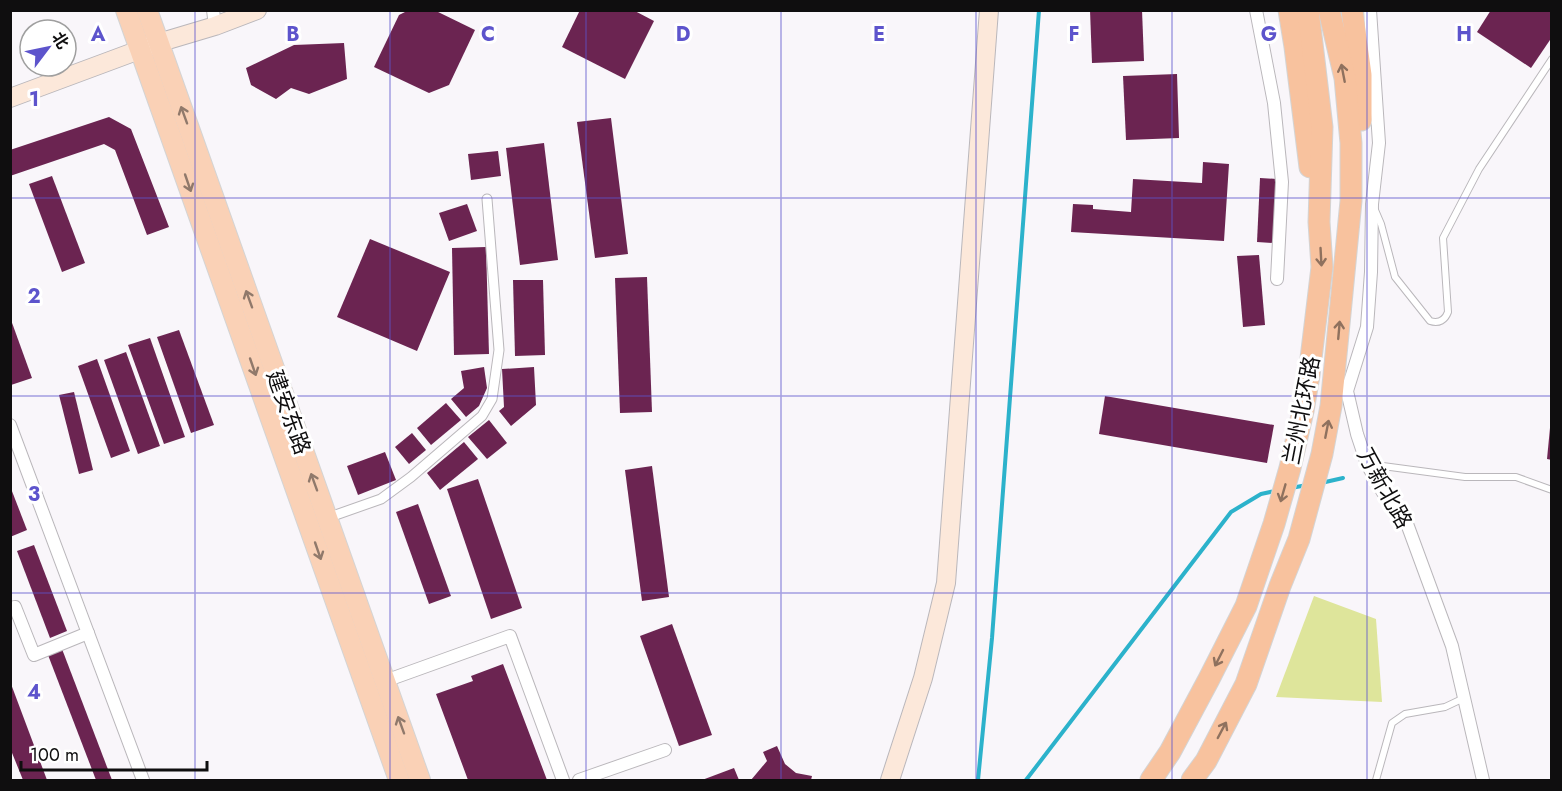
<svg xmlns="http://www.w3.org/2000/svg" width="1562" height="791" font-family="Jost,'Noto Sans SC',sans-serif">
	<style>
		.green { fill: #dee59b }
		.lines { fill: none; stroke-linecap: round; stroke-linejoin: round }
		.stream { stroke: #2cb2cb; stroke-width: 4 }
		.building { fill: #6b2451 }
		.service-casing { stroke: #bab7bb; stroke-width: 8 }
		.pedestrian-casing { stroke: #bab7bb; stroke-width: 11 }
		.minor-casing { stroke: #bab7bb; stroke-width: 14 }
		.secondary-casing { stroke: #bab7bb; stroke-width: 20 }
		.primary-casing { stroke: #d4d4d4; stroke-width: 22 }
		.trunk-casing { stroke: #d4d4d4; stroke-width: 23 }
		.service { stroke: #fff; stroke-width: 6 }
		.pedestrian { stroke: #fff; stroke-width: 9 }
		.minor { stroke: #fff; stroke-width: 12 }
		.secondary { stroke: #fce8da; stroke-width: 18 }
		.primary { stroke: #fad1b6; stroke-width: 20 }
		.trunk { stroke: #f8c29e; stroke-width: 21 }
		.oneway { stroke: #8f715e }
		.oneway2 { stroke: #90796b }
		.grid { fill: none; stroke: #5d54cc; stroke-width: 1.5; stroke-opacity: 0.55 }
		.labels { text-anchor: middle; stroke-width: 6; stroke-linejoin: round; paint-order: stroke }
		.street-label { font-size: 22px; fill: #0f0e0f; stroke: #fff }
		.grid-label { font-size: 20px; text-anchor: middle; font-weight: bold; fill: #5d54cc; stroke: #fff; stroke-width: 6; stroke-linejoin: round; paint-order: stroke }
	</style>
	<rect width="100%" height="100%" fill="#f9f6fa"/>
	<!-- green -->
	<path class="green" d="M1314,596L1376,619L1382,702L1276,697Z"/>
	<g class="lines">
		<!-- stream -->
		<g class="stream">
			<path d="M1321,483L1343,478"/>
			<path d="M1291,488L1307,485"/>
			<path d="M978,780L992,638L1039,10"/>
			<path d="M1026,780L1231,512L1261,494L1275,491"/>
		</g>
	</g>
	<!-- building -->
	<g class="building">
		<path d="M409,10H434L475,30L449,85L429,93L374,67L399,15Z"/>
		<path d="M580,10H633L654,21L625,79L562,47Z"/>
		<path d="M1090,10H1142L1144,61L1092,63Z"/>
		<path d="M1491,10H1548L1552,13V37L1531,68L1477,32Z"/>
		<path d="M344,43L347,79L309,94L291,88L276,99L251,85L246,68L294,45Z"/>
		<path d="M1177,74L1179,138L1126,140L1123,76Z"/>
		<path d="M109,117L131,129L169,227L147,235L115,150L104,144L10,176V150Z"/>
		<path d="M611,118L628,254L595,258L577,122Z"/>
		<path d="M544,143L558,260L520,265L506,148Z"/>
		<path d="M498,151L501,176L471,180L468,154Z"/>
		<path d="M1203,162L1229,164L1224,241L1071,232L1073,204L1093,205V209L1131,212L1133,179L1202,183Z"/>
		<path d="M52,176L85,263L62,272L29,184Z"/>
		<path d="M1260,178L1277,179L1274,243L1257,242Z"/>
		<path d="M467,204L477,231L449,241L439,213Z"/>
		<path d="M370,239L450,272L417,351L337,317Z"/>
		<path d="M486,247L489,354L454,355L452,248Z"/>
		<path d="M1259,255L1265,325L1243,327L1237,256Z"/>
		<path d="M647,277L652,412L620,413L615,278Z"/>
		<path d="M513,280H543L545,355L515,356Z"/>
		<path d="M11,320L32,378L11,385L10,384Z"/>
		<path d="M179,330L214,425L191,433L157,337Z"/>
		<path d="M150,338L185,437L164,444L128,345Z"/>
		<path d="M126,352L160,446L138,454L104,360Z"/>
		<path d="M97,359L130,451L111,458L78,366Z"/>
		<path d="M484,367L487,388L479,406L466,417L451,399L464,388L461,371Z"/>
		<path d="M534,367L536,405L511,426L499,411L504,407L502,369Z"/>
		<path d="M74,392L93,470L79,474L59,395Z"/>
		<path d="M1105,396L1274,425L1267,463L1099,434Z"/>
		<path d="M446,403L461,420L431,445L417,428Z"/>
		<path d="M489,420L507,443L487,459L468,437Z"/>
		<path d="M1550,428H1552V460L1547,459Z"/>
		<path d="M412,433L426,450L409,464L395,447Z"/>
		<path d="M464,442L478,459L440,490L427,473Z"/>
		<path d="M385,452L396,480L358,495L347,466Z"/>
		<path d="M652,466L669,597L642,601L625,470Z"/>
		<path d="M478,479L522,608L491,619L447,489Z"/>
		<path d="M10,486L27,530L10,537Z"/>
		<path d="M418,504L451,596L429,604L396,512Z"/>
		<path d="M34,545L67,631L50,638L17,551Z"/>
		<path d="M672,624L712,735L679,746L640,636Z"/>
		<path d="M62,649L112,780H96L48,655Z"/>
		<path d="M503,664L547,780H468L436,694L473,681L471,676Z"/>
		<path d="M11,684L47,780H23L10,748Z"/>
		<path d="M777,746L785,764L796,773L812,776L811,780H751L767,761L763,752Z"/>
		<path d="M734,768L739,780H702Z"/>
	</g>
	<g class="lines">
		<defs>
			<g id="service">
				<path d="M1375,210L1381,224L1395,277L1430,321C1439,324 1445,320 1448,312L1443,238L1479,169L1552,59"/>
				<path d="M1368,464L1465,477H1516L1552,490"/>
				<path d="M1376,780L1392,723L1405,714L1445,707L1464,698"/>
			</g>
			<path id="pedestrian" d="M327,518L381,499L411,477L482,416L492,399L499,350L487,199"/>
			<g id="minor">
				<path d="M213,10L215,26"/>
				<path d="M1256,10L1274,103L1282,182L1277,279"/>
				<path d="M1370,10L1379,143L1372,204L1371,272L1367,327L1347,391L1357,434L1367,464L1385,496L1406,521L1452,646L1483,780"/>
				<path d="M10,425L143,780"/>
				<path d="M10,608L15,607L34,655L88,633"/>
				<path d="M385,681L510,636L563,780"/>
				<path d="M579,780L665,750"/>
			</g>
			<g id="secondary">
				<path d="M10,98L158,43L215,26L257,10"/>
				<path d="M890,780L923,678L946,583L989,10"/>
			</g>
			<g id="primary">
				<path d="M126,10L399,780"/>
				<path d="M147,10L420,780"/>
			</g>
			<g id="trunk">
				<path d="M1289,10L1295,47L1310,167"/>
				<path d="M1352,10L1361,75V120"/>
				<path d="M1151,780L1170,752L1209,679L1246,606L1274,524L1290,468L1303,411L1309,375L1322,267L1319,222L1322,127L1308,10"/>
				<path d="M1192,780L1206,761L1246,684L1280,586L1299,539L1322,454L1331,406L1351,201V143L1345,78L1329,10"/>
			</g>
		</defs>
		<!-- service casing -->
		<use href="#service" class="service-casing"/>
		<!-- pedestrian casing -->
		<use href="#pedestrian" class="pedestrian-casing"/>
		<!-- minor casing -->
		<use href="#minor" class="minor-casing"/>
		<!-- secondary casing -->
		<use href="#secondary" class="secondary-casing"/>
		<!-- primary casing -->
		<use href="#primary" class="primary-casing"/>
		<!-- trunk casing -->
		<use href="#trunk" class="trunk-casing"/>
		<!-- service -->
		<use href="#service" class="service"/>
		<!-- pedestrian -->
		<use href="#pedestrian" class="pedestrian"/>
		<!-- minor -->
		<use href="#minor" class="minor"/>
		<!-- secondary -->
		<use href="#secondary" class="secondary"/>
		<!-- primary -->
		<use href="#primary" class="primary"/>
		<!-- trunk -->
		<use href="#trunk" class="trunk"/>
	</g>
	<!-- one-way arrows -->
	<defs><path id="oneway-shaft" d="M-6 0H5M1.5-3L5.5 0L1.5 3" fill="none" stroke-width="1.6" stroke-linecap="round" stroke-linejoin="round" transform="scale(1.5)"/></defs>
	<g class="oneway">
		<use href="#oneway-shaft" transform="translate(1343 73) rotate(-101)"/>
		<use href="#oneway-shaft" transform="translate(1321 257) rotate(87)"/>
		<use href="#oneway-shaft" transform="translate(1339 330) rotate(-85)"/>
		<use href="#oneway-shaft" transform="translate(1327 429) rotate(-79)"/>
		<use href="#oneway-shaft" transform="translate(1283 493) rotate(106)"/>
		<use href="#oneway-shaft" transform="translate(1219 658) rotate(117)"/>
		<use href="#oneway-shaft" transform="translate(1222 730) rotate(-62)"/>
	</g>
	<g class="oneway2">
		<use href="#oneway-shaft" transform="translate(184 115) rotate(-110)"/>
		<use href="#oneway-shaft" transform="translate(188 183) rotate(71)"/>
		<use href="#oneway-shaft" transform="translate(249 299) rotate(-110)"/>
		<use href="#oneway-shaft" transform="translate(253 367) rotate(71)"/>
		<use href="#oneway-shaft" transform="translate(314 482) rotate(-110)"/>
		<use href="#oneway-shaft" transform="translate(318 551) rotate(71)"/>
		<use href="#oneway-shaft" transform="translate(401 725) rotate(-110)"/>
	</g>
	<!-- grid -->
	<path class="grid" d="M195,10V780M390,10V780M586,10V780M781,10V780M976,10V780M1172,10V780M1367,10V780M10,198H1552M10,396H1552M10,593H1552"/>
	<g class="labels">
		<!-- street labels -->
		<g class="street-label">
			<text transform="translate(1301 410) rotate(-79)" y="8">兰州北环路</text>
			<text transform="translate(289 412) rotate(70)" y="8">建安东路</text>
			<text transform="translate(1385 488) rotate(61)" y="8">万新北路</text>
		</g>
	</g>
	<g class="grid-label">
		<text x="98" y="41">A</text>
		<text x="293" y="41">B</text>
		<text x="488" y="41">C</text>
		<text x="683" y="41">D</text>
		<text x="879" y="41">E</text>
		<text x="1074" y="41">F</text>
		<text x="1269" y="41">G</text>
		<text x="1464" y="41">H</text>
		<text x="34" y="106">1</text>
		<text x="34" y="303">2</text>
		<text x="34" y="501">3</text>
		<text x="34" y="699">4</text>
	</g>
	<!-- border -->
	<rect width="1562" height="791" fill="none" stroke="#0f0e0f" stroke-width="24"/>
	<!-- north arrow -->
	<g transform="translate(48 48) rotate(58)"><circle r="28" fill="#ffffff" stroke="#9f9f9f" stroke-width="1.5"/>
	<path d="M0-4.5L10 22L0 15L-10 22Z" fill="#5d54cc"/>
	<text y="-9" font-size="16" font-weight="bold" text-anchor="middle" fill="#0f0e0f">北</text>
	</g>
	<!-- scale -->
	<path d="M21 761v9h186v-9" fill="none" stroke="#0f0e0f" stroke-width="3"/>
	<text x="30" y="761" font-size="18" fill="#0f0e0f" stroke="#ffffff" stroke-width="4.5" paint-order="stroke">100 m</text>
</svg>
